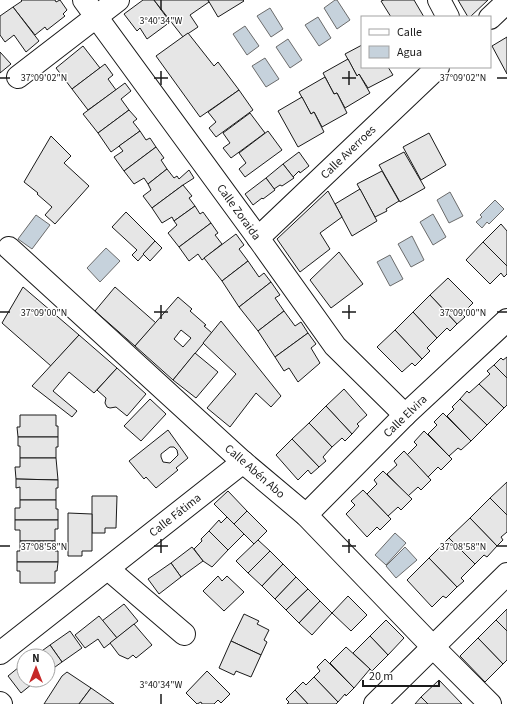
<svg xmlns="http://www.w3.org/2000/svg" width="507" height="704" font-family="'Source Sans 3',sans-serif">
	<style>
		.water { fill: #c6d2dc; stroke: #6a6a6a }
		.building { fill: #e6e6e6; stroke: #1a1a1a; fill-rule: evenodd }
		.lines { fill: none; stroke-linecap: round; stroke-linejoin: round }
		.minor-casing { stroke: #1a1a1a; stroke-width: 24 }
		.minor { stroke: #fff; stroke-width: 22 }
		.ticks { fill: none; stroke: #1a1a1a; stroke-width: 1.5 }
		.labels { text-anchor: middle; stroke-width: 3; stroke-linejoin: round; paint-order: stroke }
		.street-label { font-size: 12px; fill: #1a1a1a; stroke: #fff }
		.ticks-label { font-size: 10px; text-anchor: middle; fill: #1a1a1a; stroke: #fff; stroke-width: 3; stroke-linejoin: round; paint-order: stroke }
	</style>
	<rect width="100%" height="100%" fill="#fff"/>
	<!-- water -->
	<g class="water">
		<path d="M335,0H337L350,20L337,29L324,8Z"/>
		<path d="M270,8L283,29L271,37L257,16Z"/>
		<path d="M318,17L331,38L319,46L305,25Z"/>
		<path d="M245,26L259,46L247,55L233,34Z"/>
		<path d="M288,39L302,60L290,68L276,47Z"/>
		<path d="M265,58L279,79L266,87L252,66Z"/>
		<path d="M450,192L463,216L449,223L437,200Z"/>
		<path d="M495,200L504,209L489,224L487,222L482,228L476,222L482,217L480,215Z"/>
		<path d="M433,214L446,237L433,245L420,222Z"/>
		<path d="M36,215L50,225L32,249L18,239Z"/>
		<path d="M412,236L424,260L411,267L398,244Z"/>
		<path d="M106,248L120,261L100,282L87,268Z"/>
		<path d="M390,255L403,279L390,286L377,262Z"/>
		<path d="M395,533L406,543L386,565L375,555Z"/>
		<path d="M405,547L417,560L396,578L386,566Z"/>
	</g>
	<!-- building -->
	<g class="building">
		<path d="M21,0H55L56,2L60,0L67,10L63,14L65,16L47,30L45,27L35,35L13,7L22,1Z"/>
		<path d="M143,0H154L170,22L147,39L140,28L137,31L124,14Z"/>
		<path d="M154,0H208L209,2L190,15L198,27L183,37Z"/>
		<path d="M208,0H243L244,1L218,17Z"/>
		<path d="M384,0H414L424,17H391L381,1Z"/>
		<path d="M458,0H488L470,17H468Z"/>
		<path d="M13,7L39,41L26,52L14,35L5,42L0,35V16Z"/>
		<path d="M188,33L214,66L218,62L239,90L200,117L156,56Z"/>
		<path d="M507,37V74L492,46Z"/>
		<path d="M362,45V67H388L393,75L368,88L359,74L357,76L345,54Z"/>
		<path d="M83,46L100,68L72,89L56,68Z"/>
		<path d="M0,52L11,64L0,73Z"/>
		<path d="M348,59L357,76L359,74L370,93L345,108L337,93L334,94L323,73Z"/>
		<path d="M105,64L113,75L108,79L116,90L88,110L72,89Z"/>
		<path d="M325,77L334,94L337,93L347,113L322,127L314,112L311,114L299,92Z"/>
		<path d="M125,83L131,91L121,99L129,110L98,133L83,114Z"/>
		<path d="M239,90L253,110L216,137L209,128L216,122L208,112Z"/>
		<path d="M302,97L311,114L314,112L324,132L298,147L278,111Z"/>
		<path d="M129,110L137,119L133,122L140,131L111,152L98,133Z"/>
		<path d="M250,113L265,133L231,158L223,148L230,143L223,133Z"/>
		<path d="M140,131L146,140L150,138L156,147L124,171L114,157L123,151L119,146Z"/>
		<path d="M268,131L282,150L245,177L239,169L246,163L239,153Z"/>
		<path d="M429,133L446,165L421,180L403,147Z"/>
		<path d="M51,136L71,156L64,163L89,186L55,224L45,215L52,207L37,194L38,193L24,182Z"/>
		<path d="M156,147L164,158L161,160L167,169L148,184L144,178L134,184L124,171Z"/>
		<path d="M299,152L309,166L300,173L299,171L293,177L283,164Z"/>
		<path d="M404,152L425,188L400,202L379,165Z"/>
		<path d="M283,164L294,178L282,186L280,185L274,189L266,178Z"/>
		<path d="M167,169L174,178L177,176L179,179L189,170L194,178L183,185L152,208L143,196L151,190L148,184Z"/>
		<path d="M382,171L399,201L386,209L387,211L375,217L357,184Z"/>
		<path d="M266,178L275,190L263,199L262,198L253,205L245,194Z"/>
		<path d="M183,185L192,196L189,198L195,206L174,221L172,217L162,223L152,208Z"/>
		<path d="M360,189L377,221L352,236L335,204Z"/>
		<path d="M328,191L342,217L320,233L330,249L300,272L277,239Z"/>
		<path d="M195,206L200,214L203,212L211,223L179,247L168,233L177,225L174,221Z"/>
		<path d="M126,212L155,241L138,261L132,255L137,250L112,227Z"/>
		<path d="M211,223L218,233L215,235L222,244L202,260L198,254L189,261L179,247Z"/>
		<path d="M501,224L507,231V266L483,242Z"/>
		<path d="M236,234L244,245L239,249L248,261L222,281L204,258Z"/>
		<path d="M155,241L162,248L150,261L143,254Z"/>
		<path d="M483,242L507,266V274L504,277L501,273L490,284L466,260Z"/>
		<path d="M339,252L363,284L331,308L310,280Z"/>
		<path d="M248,261L259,277L264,273L271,282L239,307L222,281Z"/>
		<path d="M448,278L473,303L462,314L465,317L457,324L430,295Z"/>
		<path d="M271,282L280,295L275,298L284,311L258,331L239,307Z"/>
		<path d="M23,287L79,335L51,366L2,323Z"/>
		<path d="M115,287L156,323L135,346L95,311Z"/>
		<path d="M430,295L457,324L450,331L447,328L437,338L413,312Z"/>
		<path d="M178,297L192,309L190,311L206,325L204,326L212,333L173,380L135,346ZM181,330L191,338L183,347L174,339Z"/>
		<path d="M284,311L295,326L301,322L308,333L275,357L258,331Z"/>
		<path d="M413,312L437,338L427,348L430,351L422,359L395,330Z"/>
		<path d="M221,321L281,396L271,407L256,393L230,427L207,408L236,374L203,343Z"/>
		<path d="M395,330L422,359L415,366L412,363L402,372L377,347Z"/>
		<path d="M308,333L316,344L311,348L320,363L298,382L289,368L284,371L275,357Z"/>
		<path d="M79,335L117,368L94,393L69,372L53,391L77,411L72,417L32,386Z"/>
		<path d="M195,353L218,372L196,398L173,380Z"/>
		<path d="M507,357V378L494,365L501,358L503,360Z"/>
		<path d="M494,365L507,378V405L504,408L479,384L490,374L487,371Z"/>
		<path d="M117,368L146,394L127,416L116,407L110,408L107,407L105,403L106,398L97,390Z"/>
		<path d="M479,384L504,408L487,425L460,399L467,391L469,393Z"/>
		<path d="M344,389L367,415L357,424L359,426L352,434L326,406Z"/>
		<path d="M150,399L166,414L141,441L124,426Z"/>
		<path d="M460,399L487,425L471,441L447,416L454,409L452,407Z"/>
		<path d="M326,406L352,434L345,441L342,438L332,447L309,423Z"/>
		<path d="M443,413L471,441L461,450L458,448L449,456L428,434L437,425L434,422Z"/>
		<path d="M20,415H56V426H58V437H18L17,427H20Z"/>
		<path d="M309,423L332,447L323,457L326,461L319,467L292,439Z"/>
		<path d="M168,430L188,458L176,468L178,470L156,488L146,477L144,479L129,461ZM170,447H174L177,450L178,455L170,463L163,462L161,457V454Z"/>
		<path d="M424,431L452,459L441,470L438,467L428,477L407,455L417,445L414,442Z"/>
		<path d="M18,437H58V447H56V458H20V446H18Z"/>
		<path d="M292,439L319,467L311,474L308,470L298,480L276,455Z"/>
		<path d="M404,451L431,480L421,490L418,487L408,496L387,474L397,465L394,461Z"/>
		<path d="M20,458H56L58,480L16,479L15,467H20Z"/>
		<path d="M383,471L412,499L401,510L398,507L388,516L367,494L377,484L374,480Z"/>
		<path d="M16,479L58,480V488H56V500H20V487L16,488Z"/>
		<path d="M507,482V515L490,498Z"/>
		<path d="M363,490L391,519L380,530L377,527L367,537L346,514L355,505L351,501Z"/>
		<path d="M228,491L247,511L234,524L214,504Z"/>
		<path d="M92,496H117L116,528H105V533H92Z"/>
		<path d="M490,498L507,515V532L501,537L503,540L497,546L470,518Z"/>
		<path d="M20,500H56V509H58V520H15V508H20Z"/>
		<path d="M247,511L267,531L254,544L234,524Z"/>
		<path d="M68,513L92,514V551H82V556H68Z"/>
		<path d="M227,517L244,534L228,550L209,531L219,520L221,523Z"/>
		<path d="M470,518L497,546L487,557L484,555L475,564L449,538Z"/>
		<path d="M15,520H58V529H55V541H20V530H15Z"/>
		<path d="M209,531L228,550L212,567L203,561L194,549L202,541L201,539Z"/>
		<path d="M449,538L475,564L461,578L464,581L457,587L429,558Z"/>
		<path d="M258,540L270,551L248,573L236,561Z"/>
		<path d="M20,541H55V551H58V562H17V551H20Z"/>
		<path d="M192,547L203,561L181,577L171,563Z"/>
		<path d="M270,551L283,564L262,586L248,573Z"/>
		<path d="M429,558L457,587L446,598L443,596L432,607L407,580Z"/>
		<path d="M17,562H58L57,571H55V583H20V571H17Z"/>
		<path d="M171,563L181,577L159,594L148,579Z"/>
		<path d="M283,564L296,577L275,599L262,586Z"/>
		<path d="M218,576L222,581L227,576L244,592L224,611L203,591Z"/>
		<path d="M296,577L308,589L286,610L275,599Z"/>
		<path d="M308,589L320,601L299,623L286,610Z"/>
		<path d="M348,596L367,615L351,631L332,613Z"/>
		<path d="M320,601L332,613L312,635L299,623Z"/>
		<path d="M124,604L138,621L117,638L102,621Z"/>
		<path d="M507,609V631L496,620Z"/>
		<path d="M244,614L259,621L257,624L269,630L264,640L267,642L261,655L231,641Z"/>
		<path d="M99,616L117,638L104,648L98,639L85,648L75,635Z"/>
		<path d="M386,620L404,638L388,655L370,636Z"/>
		<path d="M496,620L507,631V660L503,664L478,638Z"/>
		<path d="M134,624L152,645L136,658L133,655L128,659L119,655L110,643Z"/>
		<path d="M70,631L82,648L62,662L50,645Z"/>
		<path d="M370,636L388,655L372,671L353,653Z"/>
		<path d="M478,638L503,664L485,682L460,656Z"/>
		<path d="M231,641L261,655L251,677L236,671L234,675L219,668Z"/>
		<path d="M50,645L62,662L48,672V656H35Z"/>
		<path d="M346,647L370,669L354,688L330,663Z"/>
		<path d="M325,659L354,688L346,696L345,694L338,702L314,677L320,671L317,667Z"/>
		<path d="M24,663V680H37L21,693L8,676Z"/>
		<path d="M207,671L230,694L221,703L218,700L214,704H202L201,702L197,704L186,693Z"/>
		<path d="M67,672L91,688L79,704H44L62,676Z"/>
		<path d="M314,677L338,702L336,704H308L295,690L303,682L306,685Z"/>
		<path d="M439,680L462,704H428L421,697Z"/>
		<path d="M91,688L114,704H79Z"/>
		<path d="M295,690L308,704H287L289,702L286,699Z"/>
		<path d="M421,697L428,704H415Z"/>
	</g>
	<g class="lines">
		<defs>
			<g id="minor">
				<path d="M84,0L258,238L335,346L405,415"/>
				<path d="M439,0L448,17"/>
				<path d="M490,18L507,2"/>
				<path d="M18,77L118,0"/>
				<path d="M258,238L438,67"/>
				<path d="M9,248L243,462L306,515L432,646L490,704"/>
				<path d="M306,515L405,415L507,320"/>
				<path d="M108,569L184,634"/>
				<path d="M0,653L243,462"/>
				<path d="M0,703L1,704"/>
				<path d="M375,704L507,574"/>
			</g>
		</defs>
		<!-- minor casing -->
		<use href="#minor" class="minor-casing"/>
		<!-- minor -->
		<use href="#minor" class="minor"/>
	</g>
	<!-- ticks -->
	<path class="ticks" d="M161,0V10M161,71V85M349,71V85M0,78H10M154,78H168M342,78H356M497,78H507M161,305V319M349,305V319M0,312H10M154,312H168M342,312H356M497,312H507M161,539V553M349,539V553M0,546H10M154,546H168M342,546H356M497,546H507M161,694V704"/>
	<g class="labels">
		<!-- street labels -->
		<g class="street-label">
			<text transform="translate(348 152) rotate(-44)" y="4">Calle Averroes</text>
			<text transform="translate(239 212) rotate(54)" y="4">Calle Zoraida</text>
			<text transform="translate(405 416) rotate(-44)" y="4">Calle Elvira</text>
			<text transform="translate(255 471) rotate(41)" y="4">Calle Abén Abo</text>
			<text transform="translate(175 515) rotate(-38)" y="4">Calle Fátima</text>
		</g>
	</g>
	<g class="ticks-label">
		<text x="161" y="24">3°40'34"W</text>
		<text x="44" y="81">37°09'02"N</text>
		<text x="463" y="81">37°09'02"N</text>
		<text x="44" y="316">37°09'00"N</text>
		<text x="463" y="316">37°09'00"N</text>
		<text x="44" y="550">37°08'58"N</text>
		<text x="463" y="550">37°08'58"N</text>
		<text x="161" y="688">3°40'34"W</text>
	</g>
	<!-- legend -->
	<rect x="361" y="16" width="130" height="52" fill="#ffffff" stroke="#a3a3a3"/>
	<rect x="369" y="29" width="20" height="6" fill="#ffffff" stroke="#a3a3a3"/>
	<text x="397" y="36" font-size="12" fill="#1a1a1a">Calle</text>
	<rect x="369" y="46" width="20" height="12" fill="#c6d2dc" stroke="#a3a3a3"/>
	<text x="397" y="56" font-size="12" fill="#1a1a1a">Agua</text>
	<!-- north arrow -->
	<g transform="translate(36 668)"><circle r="19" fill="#ffffff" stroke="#a3a3a3"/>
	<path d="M0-3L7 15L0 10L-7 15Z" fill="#c62828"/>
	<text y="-6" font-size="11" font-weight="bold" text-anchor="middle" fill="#1a1a1a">N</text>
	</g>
	<!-- scale -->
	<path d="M363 680v6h76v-6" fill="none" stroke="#1a1a1a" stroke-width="2"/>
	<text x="369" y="680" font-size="12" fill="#1a1a1a" stroke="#ffffff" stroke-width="3" paint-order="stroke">20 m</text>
</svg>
